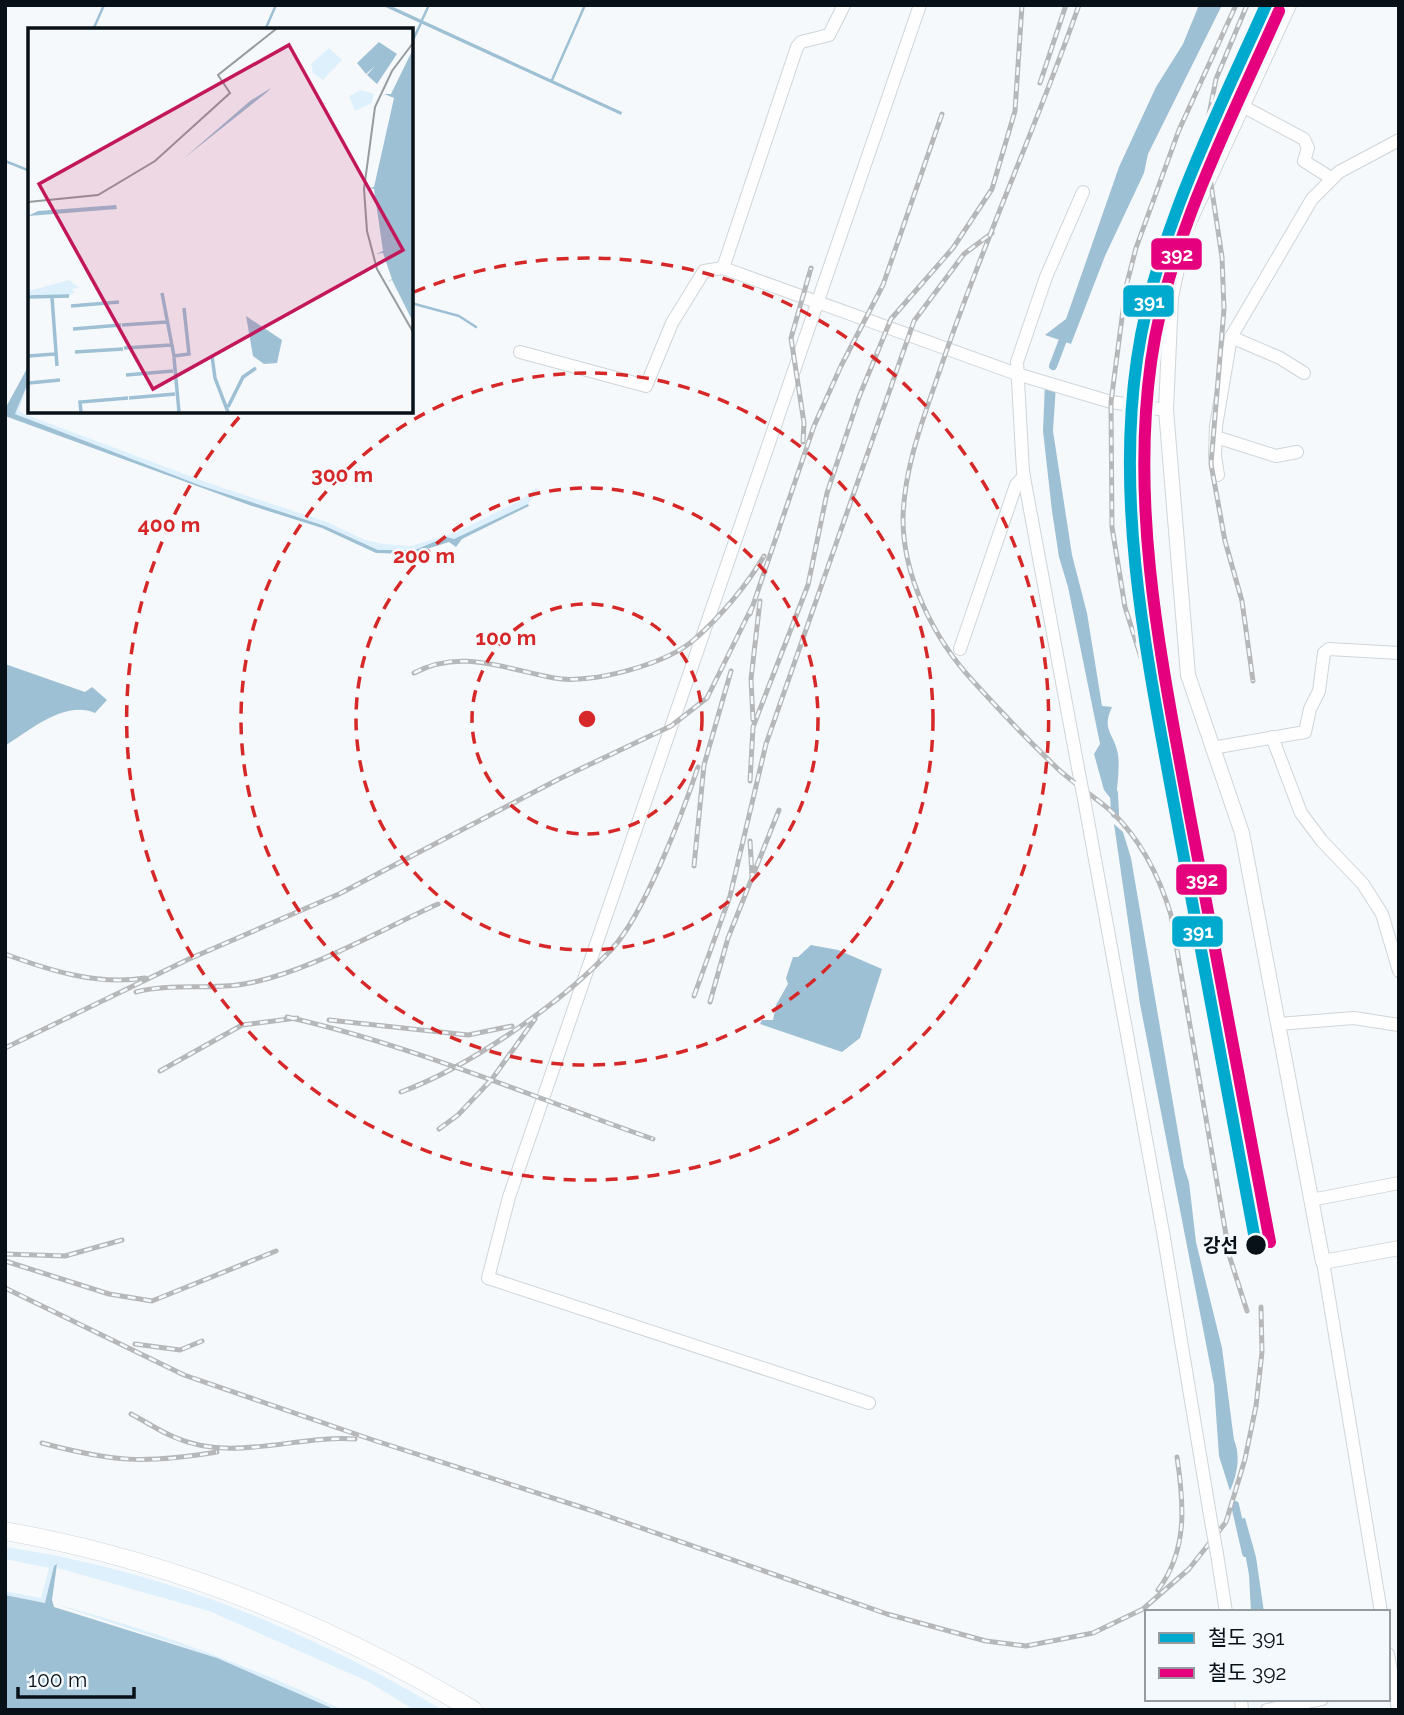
<svg xmlns="http://www.w3.org/2000/svg" width="1404" height="1715" font-family="Raleway,'Noto Sans KR',sans-serif">
	<style>
		.green { fill: #def0fc }
		.water { fill: #9ec0d4 }
		.lines { fill: none; stroke-linecap: round; stroke-linejoin: round }
		.stream { stroke: #9ec0d4; stroke-width: 2.5 }
		.canal { stroke: #9ec0d4; stroke-width: 8 }
		.minor-casing { stroke: #ced5d9; stroke-width: 14 }
		.major-casing { stroke: #ced5d9; stroke-width: 16 }
		.highway-casing { stroke: #ced5d9; stroke-width: 19 }
		.minor { stroke: #fefefe; stroke-width: 12 }
		.major { stroke: #fefefe; stroke-width: 14 }
		.highway { stroke: #fefefe; stroke-width: 18 }
		.rail-casing { stroke: #b5b7b8; stroke-width: 5 }
		.rail { stroke: #f4f9fd; stroke-width: 2.5; stroke-dasharray: 8; stroke-linecap: butt }
		.minor-bridge-casing { stroke: #ced5d9; stroke-width: 14; stroke-linecap: butt }
		.minor-bridge { stroke: #fefefe; stroke-width: 12 }
		.rail-1-casing { stroke: #f4f9fd; stroke-width: 18 }
		.rail-2-casing { stroke: #f4f9fd; stroke-width: 18 }
		.rail-1 { stroke: #00a9ce; stroke-width: 12 }
		.rail-2 { stroke: #e5007d; stroke-width: 12 }
		.ring { fill: none; stroke: #d62828; stroke-width: 3.5; stroke-dasharray: 12 9 }
		.stop-dot { fill: #071117; stroke: #f4f9fd; stroke-width: 2.5 }
		.labels { text-anchor: middle; stroke-width: 5; stroke-linejoin: round; paint-order: stroke }
		.stop-label { font-size: 19px; font-weight: bold; fill: #071117; stroke: #f4f9fd; text-anchor: end }
		.inset-river { fill: none; stroke: #9ec0d4; stroke-width: 3.5 }
		.inset-road { fill: none; stroke: #969ca0; stroke-width: 2 }
		.view { fill: #c2185b; fill-opacity: 0.15; stroke: #c2185b; stroke-width: 3.5 }
		.inset-edge { fill: none; stroke: #071117; stroke-width: 3.5 }
		.centre { fill: #d62828; stroke: #f4f9fd; stroke-width: 3.5 }
		.ring-label { font-size: 21px; text-anchor: middle; font-weight: bold; fill: #d62828; stroke: #f4f9fd; stroke-width: 5; stroke-linejoin: round; paint-order: stroke }
		.line-badge { stroke: #f4f9fd; stroke-width: 2.5 }
		.badge-label { font-size: 19px; text-anchor: middle; font-weight: bold; fill: #fff }
	</style>
	<rect width="100%" height="100%" fill="#f6f9fb"/>
	<!-- green -->
	<g class="green">
		<path d="M30,378L19,410L24,414L214,485L327,522L365,540L384,544L410,546L455,533L521,500L536,488L539,490L528,504L454,539L415,550H378L325,526L202,486L15,414Z"/>
		<path d="M5,1547C160,1569 310,1631 443,1710H414L369,1682L209,1611L58,1568L57,1564L45,1603L5,1595V1591L41,1598L49,1568L5,1559Z"/>
		<path d="M52,1603C153,1630 249,1665 343,1710H336L217,1658Z"/>
	</g>
	<!-- water -->
	<g class="water">
		<path d="M381,5H389L622,112L621,115Z"/>
		<path d="M1199,5H1222L1148,154L1144,173L1105,256L1071,344L1045,335L1066,319L1119,167L1156,87L1183,44Z"/>
		<path d="M30,363V378L15,414L202,486L325,526L378,550H415L446,537L454,539L528,504L529,506L462,539L456,547L449,542L411,554L376,553L322,528L249,505L5,416V409Z"/>
		<path d="M1045,382L1056,385L1053,431L1072,555L1087,613L1102,706L1112,707C1101,730 1114,733 1118,754C1120,770 1117,788 1115,804L1104,790L1094,754L1100,744L1068,587L1059,557L1052,511L1043,431Z"/>
		<path d="M5,664L85,692L92,687L107,700L95,713C65,700 30,730 5,746Z"/>
		<path d="M1114,824L1123,832L1131,858L1184,1167L1189,1182L1196,1242L1222,1348L1234,1440C1241,1456 1237,1475 1230,1491L1219,1456L1214,1385L1140,1004Z"/>
		<path d="M811,945L838,950L882,969L860,1038L842,1052L760,1024L762,1020H773L776,1005L788,984L786,978L793,957H798Z"/>
		<path d="M1245,1518L1256,1557L1264,1612H1251L1249,1575L1239,1519Z"/>
		<path d="M57,1564L52,1600L54,1607L217,1658L336,1710H5V1595L45,1603L54,1566Z"/>
	</g>
	<g class="lines">
		<!-- stream -->
		<g class="stream">
			<path d="M422,20L429,5"/>
			<path d="M93,30L104,5"/>
			<path d="M265,30L276,5"/>
			<path d="M411,44L421,23"/>
			<path d="M552,80L585,5"/>
			<path d="M5,161L30,171"/>
			<path d="M411,303L459,316L476,327"/>
		</g>
		<!-- canal -->
		<g class="canal">
			<path d="M1053,366L1066,332"/>
			<path d="M1114,793L1115,814"/>
			<path d="M1235,1505L1246,1553"/>
		</g>
		<defs>
			<g id="minor">
				<path d="M1244,107L1304,139L1308,148L1304,161L1331,178"/>
				<path d="M723,268L797,47L801,42L829,35L844,5"/>
				<path d="M1231,337L1280,358L1304,373"/>
				<path d="M520,352L646,386L672,323L704,271L723,268L1017,374L1111,402L1166,410"/>
				<path d="M1216,437L1276,456L1297,452"/>
				<path d="M1218,475L1215,456L1216,426L1231,337L1312,199L1339,172L1399,140"/>
				<path d="M960,649L1016,485L1024,476"/>
				<path d="M1272,737L1301,813L1322,841L1363,884L1382,914L1399,971"/>
				<path d="M1212,748L1305,732L1310,709L1319,691L1324,653L1329,649L1399,653"/>
				<path d="M1081,784L1023,472L1017,362L1046,277L1083,192"/>
				<path d="M1084,799L1163,1232L1211,1521"/>
				<path d="M1278,1024L1354,1018L1399,1025"/>
				<path d="M1311,1200L1399,1183"/>
				<path d="M1323,1262L1381,1612"/>
				<path d="M869,1403L488,1278L509,1197L920,5"/>
				<path d="M1217,1554L1226,1612"/>
				<path d="M1388,1654L1398,1710"/>
				<path d="M1241,1699L1242,1710"/>
				<path d="M1267,1710L1322,1699"/>
			</g>
			<path id="major" d="M1289,5L1185,231L1171,297L1166,410L1188,675L1242,833L1323,1262L1399,1248"/>
			<path id="highway" d="M5,1531C172,1561 328,1623 473,1710"/>
		</defs>
		<!-- minor casing -->
		<use href="#minor" class="minor-casing"/>
		<!-- major casing -->
		<use href="#major" class="major-casing"/>
		<!-- highway casing -->
		<use href="#highway" class="highway-casing"/>
		<!-- minor -->
		<use href="#minor" class="minor"/>
		<!-- major -->
		<use href="#major" class="major"/>
		<!-- highway -->
		<use href="#highway" class="highway"/>
		<defs>
			<g id="rail">
				<path d="M1079,5C1037,125 984,241 943,361C926,412 904,464 903,519C903,577 934,639 973,681C1000,711 1028,740 1057,768C1074,784 1094,796 1111,811C1141,840 1159,875 1171,915L1230,1258L1247,1311"/>
				<path d="M1247,5L1216,79L1207,125V158L1222,257L1224,309L1211,464L1225,541L1242,601L1253,681"/>
				<path d="M1040,83L1066,5"/>
				<path d="M803,442L804,423L791,338L811,268"/>
				<path d="M750,614L814,426L841,366L883,285L942,114"/>
				<path d="M414,673C461,648 505,669 554,678C591,685 668,664 696,638C721,616 747,585 764,556"/>
				<path d="M1158,711L1125,607L1112,527L1111,402L1126,287L1136,248L1179,130L1236,5"/>
				<path d="M753,720L751,679L760,601"/>
				<path d="M750,781L753,727L808,585L827,493L859,397L891,319L953,248L992,189L1015,111L1022,5"/>
				<path d="M750,841L752,876"/>
				<path d="M694,866L704,765L731,671"/>
				<path d="M5,954C48,970 98,986 145,978"/>
				<path d="M136,992C172,983 209,990 244,984C305,974 380,930 438,904"/>
				<path d="M694,996L730,896L766,744L914,321L964,254L992,233"/>
				<path d="M710,1002L728,938L779,810"/>
				<path d="M287,1017C412,1045 532,1097 653,1139"/>
				<path d="M329,1020L468,1035L512,1026"/>
				<path d="M5,1048L189,959L339,894L559,779L671,726L707,698L752,607"/>
				<path d="M160,1071L242,1025L297,1018"/>
				<path d="M401,1092C469,1067 562,1003 611,950C644,915 682,815 698,767"/>
				<path d="M439,1129L458,1115L492,1079L535,1019"/>
				<path d="M5,1254L65,1256L122,1240"/>
				<path d="M5,1261L109,1294L152,1301L276,1251"/>
				<path d="M5,1288L184,1375L373,1440L590,1510L887,1614L986,1641L1026,1646L1093,1633L1143,1609L1189,1569L1226,1522L1245,1459L1256,1406L1262,1352L1261,1307"/>
				<path d="M135,1344L180,1350L202,1341"/>
				<path d="M131,1414C145,1421 159,1431 174,1437C232,1463 295,1435 355,1439"/>
				<path d="M42,1443C113,1462 144,1464 217,1452"/>
				<path d="M1158,1590C1188,1550 1184,1504 1177,1457"/>
			</g>
		</defs>
		<!-- rail casing -->
		<use href="#rail" class="rail-casing"/>
		<!-- rail -->
		<use href="#rail" class="rail"/>
		<defs>
			<g id="minor-bridge">
				<path d="M1081,784L1084,799"/>
				<path d="M1211,1521L1217,1554"/>
			</g>
		</defs>
		<!-- minor-bridge casing -->
		<use href="#minor-bridge" class="minor-bridge-casing"/>
		<!-- minor-bridge -->
		<use href="#minor-bridge" class="minor-bridge"/>
		<defs>
			<path id="rail-1" d="M1256,1245C1229,1100 1202,955 1175,810C1148,662 1115,510 1137,359C1155,235 1215,119 1266,5"/>
			<path id="rail-2" d="M1270,1242C1243,1098 1216,955 1189,811C1162,663 1130,513 1151,362C1168,239 1229,124 1279,11"/>
		</defs>
		<!-- rail-1 casing -->
		<use href="#rail-1" class="rail-1-casing"/>
		<!-- rail-2 casing -->
		<use href="#rail-2" class="rail-2-casing"/>
		<!-- rail-1 -->
		<use href="#rail-1" class="rail-1"/>
		<!-- rail-2 -->
		<use href="#rail-2" class="rail-2"/>
	</g>
	<!-- distance rings -->
	<g class="ring">
		<circle cx="587" cy="719" r="115"/>
		<circle cx="587" cy="719" r="231"/>
		<circle cx="587" cy="719" r="346"/>
		<path d="M414 292A461 461 0 1 1 242 414"/>
	</g>
	<!-- markers -->
	<circle class="stop-dot" cx="1256" cy="1245" r="11"/>
	<g class="labels">
		<!-- stop labels -->
		<g class="stop-label">
			<text x="1238" y="1252">강선</text>
		</g>
	</g>
	<!-- overview -->
	<g transform="translate(28 28)">
		<rect width="385" height="385" fill="#f6f9fb"/>
		<path d="M301,20L314,32L295,52L285,45L283,36ZM333,62L346,66L344,75L327,83L321,68ZM41,252L51,260L44,261L47,264L41,268L0,269V263Z" fill="#def0fc"/>
		<path d="M351,14L369,26L349,56L339,47L347,38L338,46L329,35ZM385,21V294L364,252L359,254L364,251L355,225L348,226L355,223L346,161L341,160L346,159L366,70L356,66H363ZM243,60L238,65L155,131L222,73ZM88,177L89,181L0,188L10,183ZM218,288L254,312L249,335L236,336L225,328Z" fill="#9ec0d4"/>
		<path class="inset-river" d="M134,265L146,328L161,326L156,280M0,269L41,268M24,269L29,338M43,278L91,274M94,297L139,294M45,301L93,297M96,320L143,317M47,324L95,321M0,328L27,326M184,328L187,350L200,384M146,330L151,384M98,347L145,343M1,355L32,352M101,370L147,366M200,379L215,349L228,340M53,384L52,374L100,370"/>
		<path class="inset-road" d="M385,15L364,43L347,79L336,161L339,203L349,241L385,304M0,174L70,167L127,133L202,65L190,47L248,1"/>
		<path class="view" d="M261,17L375,222L125,361L11,156Z"/>
		<rect width="385" height="385" class="inset-edge"/>
	</g>
	<circle cx="587" cy="719" r="10" class="centre"/>
	<g class="ring-label">
		<text x="342" y="482">300 m</text>
		<text x="169" y="532">400 m</text>
		<text x="424" y="563">200 m</text>
		<text x="506" y="645">100 m</text>
	</g>
	<g class="line-badge">
		<rect x="1150" y="237" width="53" height="34" rx="7" fill="#e5007d"/>
		<rect x="1122" y="284" width="53" height="34" rx="7" fill="#00a9ce"/>
		<rect x="1175" y="863" width="53" height="33" rx="7" fill="#e5007d"/>
		<rect x="1171" y="915" width="53" height="33" rx="7" fill="#00a9ce"/>
	</g>
	<g class="badge-label">
		<text x="1177" y="261">392</text>
		<text x="1149" y="308">391</text>
		<text x="1202" y="886">392</text>
		<text x="1198" y="938">391</text>
	</g>
	<!-- border -->
	<rect width="1404" height="1715" fill="none" stroke="#071117" stroke-width="14"/>
	<!-- legend -->
	<rect x="1145" y="1610" width="245" height="91" fill="#f4f9fd" stroke="#959ca1" stroke-width="2"/>
	<rect x="1159" y="1633" width="35" height="10" fill="#00a9ce" stroke="#959ca1" stroke-width="2"/>
	<text x="1208" y="1645" font-size="21" fill="#071117">철도 391</text>
	<rect x="1159" y="1668" width="35" height="10" fill="#e5007d" stroke="#959ca1" stroke-width="2"/>
	<text x="1208" y="1680" font-size="21" fill="#071117">철도 392</text>
	<!-- scale -->
	<path d="M18 1687v10h116v-10" fill="none" stroke="#071117" stroke-width="3.5"/>
	<text x="28" y="1687" font-size="21" fill="#071117" stroke="#f4f9fd" stroke-width="5" paint-order="stroke">100 m</text>
</svg>
